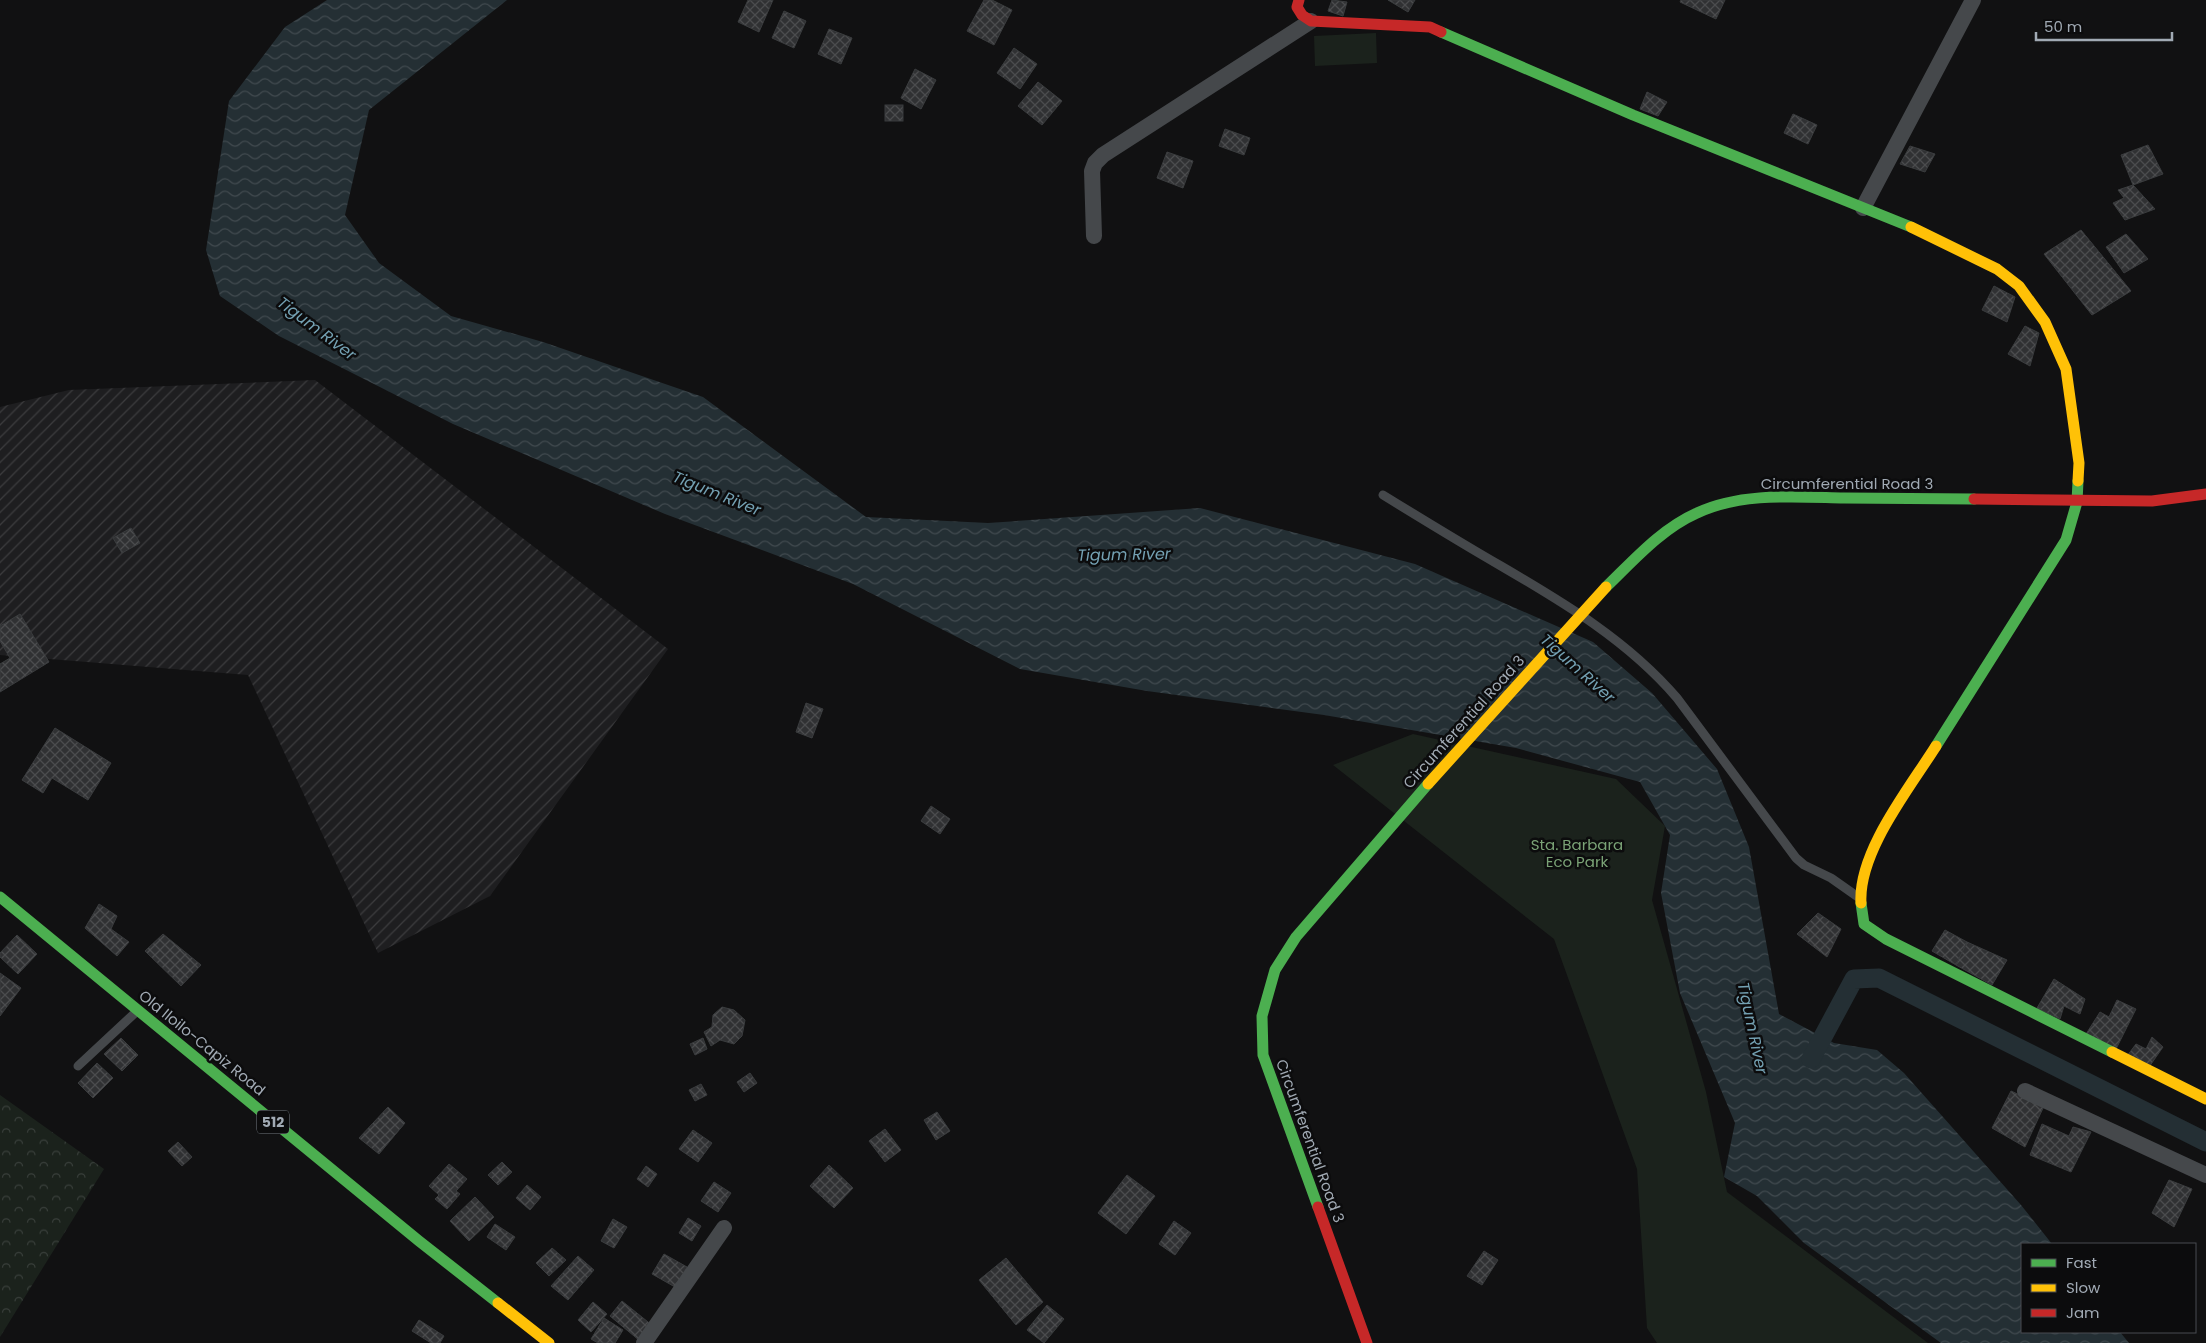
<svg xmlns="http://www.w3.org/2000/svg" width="2206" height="1343" font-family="Poppins,sans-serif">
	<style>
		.industrial { fill: url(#industrial-furrows) }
		.forest { fill: url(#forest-crowns) }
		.green { fill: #1b221c }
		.water { fill: url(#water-waves) }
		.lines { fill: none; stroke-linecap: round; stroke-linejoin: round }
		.canal { stroke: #242f34; stroke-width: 19 }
		.building { fill: url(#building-cross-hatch); stroke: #3a3c3e }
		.lane { stroke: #45484b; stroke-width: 9 }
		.street { stroke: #45484b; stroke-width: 16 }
		.fast { stroke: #4caf50; stroke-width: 11 }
		.slow { stroke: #ffc107; stroke-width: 11 }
		.jam { stroke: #c62828; stroke-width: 11 }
		.slow-bridge { stroke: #ffc107; stroke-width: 11 }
		.labels { text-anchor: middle; stroke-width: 5; stroke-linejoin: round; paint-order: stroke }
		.shield { fill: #0c0c0d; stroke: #747b82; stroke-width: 1 }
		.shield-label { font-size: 14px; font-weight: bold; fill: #a1aab4 }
		.street-label { font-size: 15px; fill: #a1aab4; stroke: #0c0c0d }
		.park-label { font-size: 15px; fill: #7aa276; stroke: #0c0c0d }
		.water-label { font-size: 16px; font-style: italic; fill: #74a1b3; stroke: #0c0c0d }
	</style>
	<defs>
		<pattern id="industrial-furrows" width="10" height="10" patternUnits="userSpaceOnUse" patternTransform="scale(1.25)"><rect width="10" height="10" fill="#1e1e20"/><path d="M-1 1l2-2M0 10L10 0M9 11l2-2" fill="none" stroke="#3c3c3e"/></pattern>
		<pattern id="forest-crowns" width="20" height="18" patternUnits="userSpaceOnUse" patternTransform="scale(1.25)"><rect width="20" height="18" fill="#1b221c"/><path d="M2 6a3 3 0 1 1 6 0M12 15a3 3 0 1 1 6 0" fill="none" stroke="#393f3b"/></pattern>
		<pattern id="water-waves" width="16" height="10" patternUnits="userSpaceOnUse" patternTransform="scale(1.25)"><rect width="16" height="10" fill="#242f34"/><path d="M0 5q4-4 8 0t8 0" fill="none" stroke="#414a4f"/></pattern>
		<pattern id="building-cross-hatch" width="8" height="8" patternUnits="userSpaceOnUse" patternTransform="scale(1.25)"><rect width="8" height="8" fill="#303133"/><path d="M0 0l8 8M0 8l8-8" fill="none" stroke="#4b4c4e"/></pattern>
	</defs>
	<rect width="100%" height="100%" fill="#111112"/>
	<!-- industrial -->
	<path class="industrial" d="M315,380L668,649L490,896L378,953L248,675L0,655V407L69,390Z"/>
	<!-- forest -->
	<path class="forest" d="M0,1095L104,1169L0,1337Z"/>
	<!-- green -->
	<g class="green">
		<path d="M1376,33L1377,63L1315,66L1314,36Z"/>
		<path d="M1413,734L1616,779L1665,826L1652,900L1706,1092L1727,1192L1928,1343H1657L1647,1328L1637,1169L1554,939L1333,765Z"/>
	</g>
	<!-- water -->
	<path class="water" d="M327,0H507L369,110L345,215L379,263L451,316L543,342L703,397L866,517L988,523L1200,508L1415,564L1593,642L1652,693L1717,769L1749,847L1779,1014L1834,1043L1877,1050L1904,1073L2021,1205L2052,1244H2022V1332H2120L2129,1343H1941L1804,1243L1757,1196L1724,1177L1735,1123L1680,993L1661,893L1670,835L1640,782L1516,748L1324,715L1147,691L1020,669L853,584L665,514L453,424L279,336L220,296L206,250L229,101L285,27Z"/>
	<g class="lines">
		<!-- canal -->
		<path class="canal" d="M1811,1059L1854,979L1879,978L2206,1142"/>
	</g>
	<!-- building -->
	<g class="building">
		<path d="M748,0H773L759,32L738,22Z"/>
		<path d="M984,0H992L1012,10L994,45L967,31Z"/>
		<path d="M1332,0L1347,2L1343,16L1328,11Z"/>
		<path d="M1388,0H1415L1408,12Z"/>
		<path d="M1681,0H1725L1716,19L1680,2Z"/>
		<path d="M784,11L806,21L794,48L772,38Z"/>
		<path d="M829,29L852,38L841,64L818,54Z"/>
		<path d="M1014,48L1037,64L1020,89L997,73Z"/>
		<path d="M915,69L936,80L921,109L901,98Z"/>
		<path d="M1038,82L1062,101L1042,125L1018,106Z"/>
		<path d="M1647,92L1667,102L1658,116L1640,109Z"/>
		<rect x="885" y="105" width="18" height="16"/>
		<path d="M1793,114L1817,125L1808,144L1784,133Z"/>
		<path d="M1225,129L1250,138L1244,155L1219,146Z"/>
		<path d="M2148,145L2163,174L2133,185L2121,155Z"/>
		<path d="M1910,146L1935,154L1925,172L1900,164Z"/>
		<path d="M1167,152L1193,161L1183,188L1157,178Z"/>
		<path d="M2133,185L2155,209L2125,220L2113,203L2124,198L2118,190Z"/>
		<path d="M2081,230L2131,291L2092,315L2044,254Z"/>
		<path d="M2126,234L2148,259L2124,273L2106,247Z"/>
		<path d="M1994,286L2015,297L2007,322L1982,310Z"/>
		<path d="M2025,326L2039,333L2030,366L2008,354Z"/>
		<path d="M131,528L140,543L122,553L113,538Z"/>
		<path d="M20,614L49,662L0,692V664L10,658L0,641V626Z"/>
		<path d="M806,703L823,709L812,738L796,732Z"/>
		<path d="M55,728L111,763L88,800L52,778L43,793L22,780Z"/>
		<path d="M931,806L950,819L940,834L921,821Z"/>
		<path d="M99,904L117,916L111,929L129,942L117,956L85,928Z"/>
		<path d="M1818,913L1841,929L1827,957L1797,934Z"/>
		<path d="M1945,930L1967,942L1956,965L1932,951Z"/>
		<path d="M163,934L201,965L181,986L145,951Z"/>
		<path d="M17,935L37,954L18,974L0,957V953Z"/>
		<path d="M1967,942L2007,960L1992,985L1956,965Z"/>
		<path d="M0,973L21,988L0,1016Z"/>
		<path d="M2054,979L2085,999L2080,1014L2064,1006L2060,1019L2037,1008Z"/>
		<path d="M2117,1000L2136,1009L2115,1051L2086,1034L2100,1012L2109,1017Z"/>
		<path d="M722,1007L734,1010L745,1020L742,1036L734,1044L720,1040L711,1046L704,1032L712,1027L713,1015Z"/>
		<path d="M2152,1037L2163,1047L2149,1067L2127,1056L2136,1044L2146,1049Z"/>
		<path d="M121,1038L138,1055L122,1071L104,1054Z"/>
		<path d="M703,1038L707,1049L695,1055L690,1044Z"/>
		<path d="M97,1063L113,1078L93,1098L78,1083Z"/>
		<path d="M750,1073L757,1083L744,1092L737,1082Z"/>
		<path d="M701,1084L707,1095L695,1101L689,1090Z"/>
		<path d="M2011,1091L2044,1106L2025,1147L1992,1128Z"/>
		<path d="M388,1107L405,1123L379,1154L359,1138Z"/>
		<path d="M937,1112L950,1131L936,1140L924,1120Z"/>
		<path d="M2042,1124L2069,1136L2073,1127L2091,1132L2071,1172L2030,1155Z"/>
		<path d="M885,1129L901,1150L885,1162L869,1141Z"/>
		<path d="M693,1130L712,1143L698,1162L679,1149Z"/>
		<path d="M178,1142L192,1157L182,1166L168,1151Z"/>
		<path d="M502,1162L512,1172L498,1185L488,1175Z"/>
		<path d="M449,1164L467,1179L456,1191L460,1194L447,1209L435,1199L439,1195L429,1186Z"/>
		<path d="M829,1165L853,1188L834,1208L810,1186Z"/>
		<path d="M646,1166L657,1174L648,1187L637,1179Z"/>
		<path d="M1127,1175L1155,1196L1126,1234L1098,1213Z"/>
		<path d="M2169,1180L2192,1189L2174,1227L2152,1213Z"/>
		<path d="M714,1182L731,1193L718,1212L701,1201Z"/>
		<path d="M527,1185L541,1197L530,1210L516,1198Z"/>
		<path d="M475,1197L494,1217L469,1241L450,1221Z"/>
		<path d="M688,1218L701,1226L692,1241L679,1233Z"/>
		<path d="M613,1219L627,1227L614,1248L601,1241Z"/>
		<path d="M1174,1221L1191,1233L1175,1255L1159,1244Z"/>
		<path d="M495,1224L515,1237L506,1250L487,1237Z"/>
		<path d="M552,1248L566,1260L549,1276L536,1263Z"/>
		<path d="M1484,1251L1498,1260L1482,1285L1467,1276Z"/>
		<path d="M664,1254L687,1267L675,1287L652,1274Z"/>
		<path d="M578,1256L594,1270L568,1300L551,1286Z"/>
		<path d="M1006,1258L1043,1302L1016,1325L979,1280Z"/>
		<path d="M622,1301L653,1326L640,1341L610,1316Z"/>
		<path d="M593,1302L607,1314L591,1332L578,1320Z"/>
		<path d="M1047,1305L1064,1319L1044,1343L1027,1330Z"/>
		<path d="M604,1318L623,1330L615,1343H598L591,1339Z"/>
		<path d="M419,1320L444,1336L440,1343H431L412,1331Z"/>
	</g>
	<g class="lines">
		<!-- lane -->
		<g class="lane">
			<path d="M1383,495C1422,519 1461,543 1501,566C1566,604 1628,641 1677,698L1796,858L1804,865L1831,878L1858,897"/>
			<path d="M78,1066L136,1012"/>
		</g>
		<!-- street -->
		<g class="street">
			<path d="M1863,208L1973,0"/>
			<path d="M1094,236L1092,171L1095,163L1103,155L1311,21"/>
			<path d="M2025,1091L2206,1175"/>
			<path d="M644,1343L724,1228"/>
		</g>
		<!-- fast -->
		<g class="fast">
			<path d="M1441,32L1633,115L1911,227"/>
			<path d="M1606,587C1634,560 1661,529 1697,513C1741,492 1797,497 1844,498C1887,498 1930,499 1974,499"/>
			<path d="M1936,746L2066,540L2077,502L2078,481"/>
			<path d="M0,897L419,1241L498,1303"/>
			<path d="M1861,903L1864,924L1886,939L2112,1052"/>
			<path d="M1318,1207L1263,1055L1262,1016L1275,970L1296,937L1428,784"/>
		</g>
		<!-- slow -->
		<g class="slow">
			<path d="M1911,227L1997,269L2019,286L2045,322L2066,369L2079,463L2078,481"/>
			<path d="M1861,903C1858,852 1909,789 1936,746"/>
			<path d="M2112,1052L2206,1099"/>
			<path d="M498,1303L549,1343"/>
		</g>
		<!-- jam -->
		<g class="jam">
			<path d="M1299,0L1297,7L1302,15L1311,21L1430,27L1441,32"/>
			<path d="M1974,499L2152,501L2206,494"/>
			<path d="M1318,1207L1367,1343"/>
		</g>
		<!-- slow-bridge -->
		<path class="slow-bridge" d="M1428,784L1606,587"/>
	</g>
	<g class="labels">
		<!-- shield labels -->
		<rect class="shield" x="257" y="1110.5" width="32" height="23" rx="4"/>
		<g class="shield-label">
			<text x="273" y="1127">512</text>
		</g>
		<!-- street labels -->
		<g class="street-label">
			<text x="1847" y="489">Circumferential Road 3</text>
			<text transform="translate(1464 722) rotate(-48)" y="5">Circumferential Road 3</text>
			<text transform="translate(202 1043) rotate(39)" y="5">Old Iloilo-Capiz Road</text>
			<text transform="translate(1310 1141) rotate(70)" y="5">Circumferential Road 3</text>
		</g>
		<!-- park labels -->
		<g class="park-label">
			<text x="1577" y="850">Sta. Barbara<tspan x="1577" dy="17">Eco Park</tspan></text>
		</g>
		<!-- water labels -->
		<g class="water-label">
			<text transform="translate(317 328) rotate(37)" y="6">Tigum River</text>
			<text transform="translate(717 493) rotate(22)" y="6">Tigum River</text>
			<text transform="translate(1124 554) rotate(-1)" y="6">Tigum River</text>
			<text transform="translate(1578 668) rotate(42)" y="6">Tigum River</text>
			<text transform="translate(1753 1028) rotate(78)" y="6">Tigum River</text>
		</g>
	</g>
	<!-- legend -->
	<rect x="2021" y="1243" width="175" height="90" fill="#0c0c0d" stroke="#484b50"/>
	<rect x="2031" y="1259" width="25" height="8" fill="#4caf50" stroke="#484b50"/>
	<text x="2066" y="1268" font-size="15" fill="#a1aab4">Fast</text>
	<rect x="2031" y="1284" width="25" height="8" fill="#ffc107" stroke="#484b50"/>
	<text x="2066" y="1293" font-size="15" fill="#a1aab4">Slow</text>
	<rect x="2031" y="1309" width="25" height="8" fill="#c62828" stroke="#484b50"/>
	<text x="2066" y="1318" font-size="15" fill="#a1aab4">Jam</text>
	<!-- scale -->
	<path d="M2036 32v8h136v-8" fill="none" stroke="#a1aab4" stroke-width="2.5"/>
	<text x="2044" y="32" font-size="15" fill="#a1aab4" stroke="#0c0c0d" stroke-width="4" paint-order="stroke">50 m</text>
</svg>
